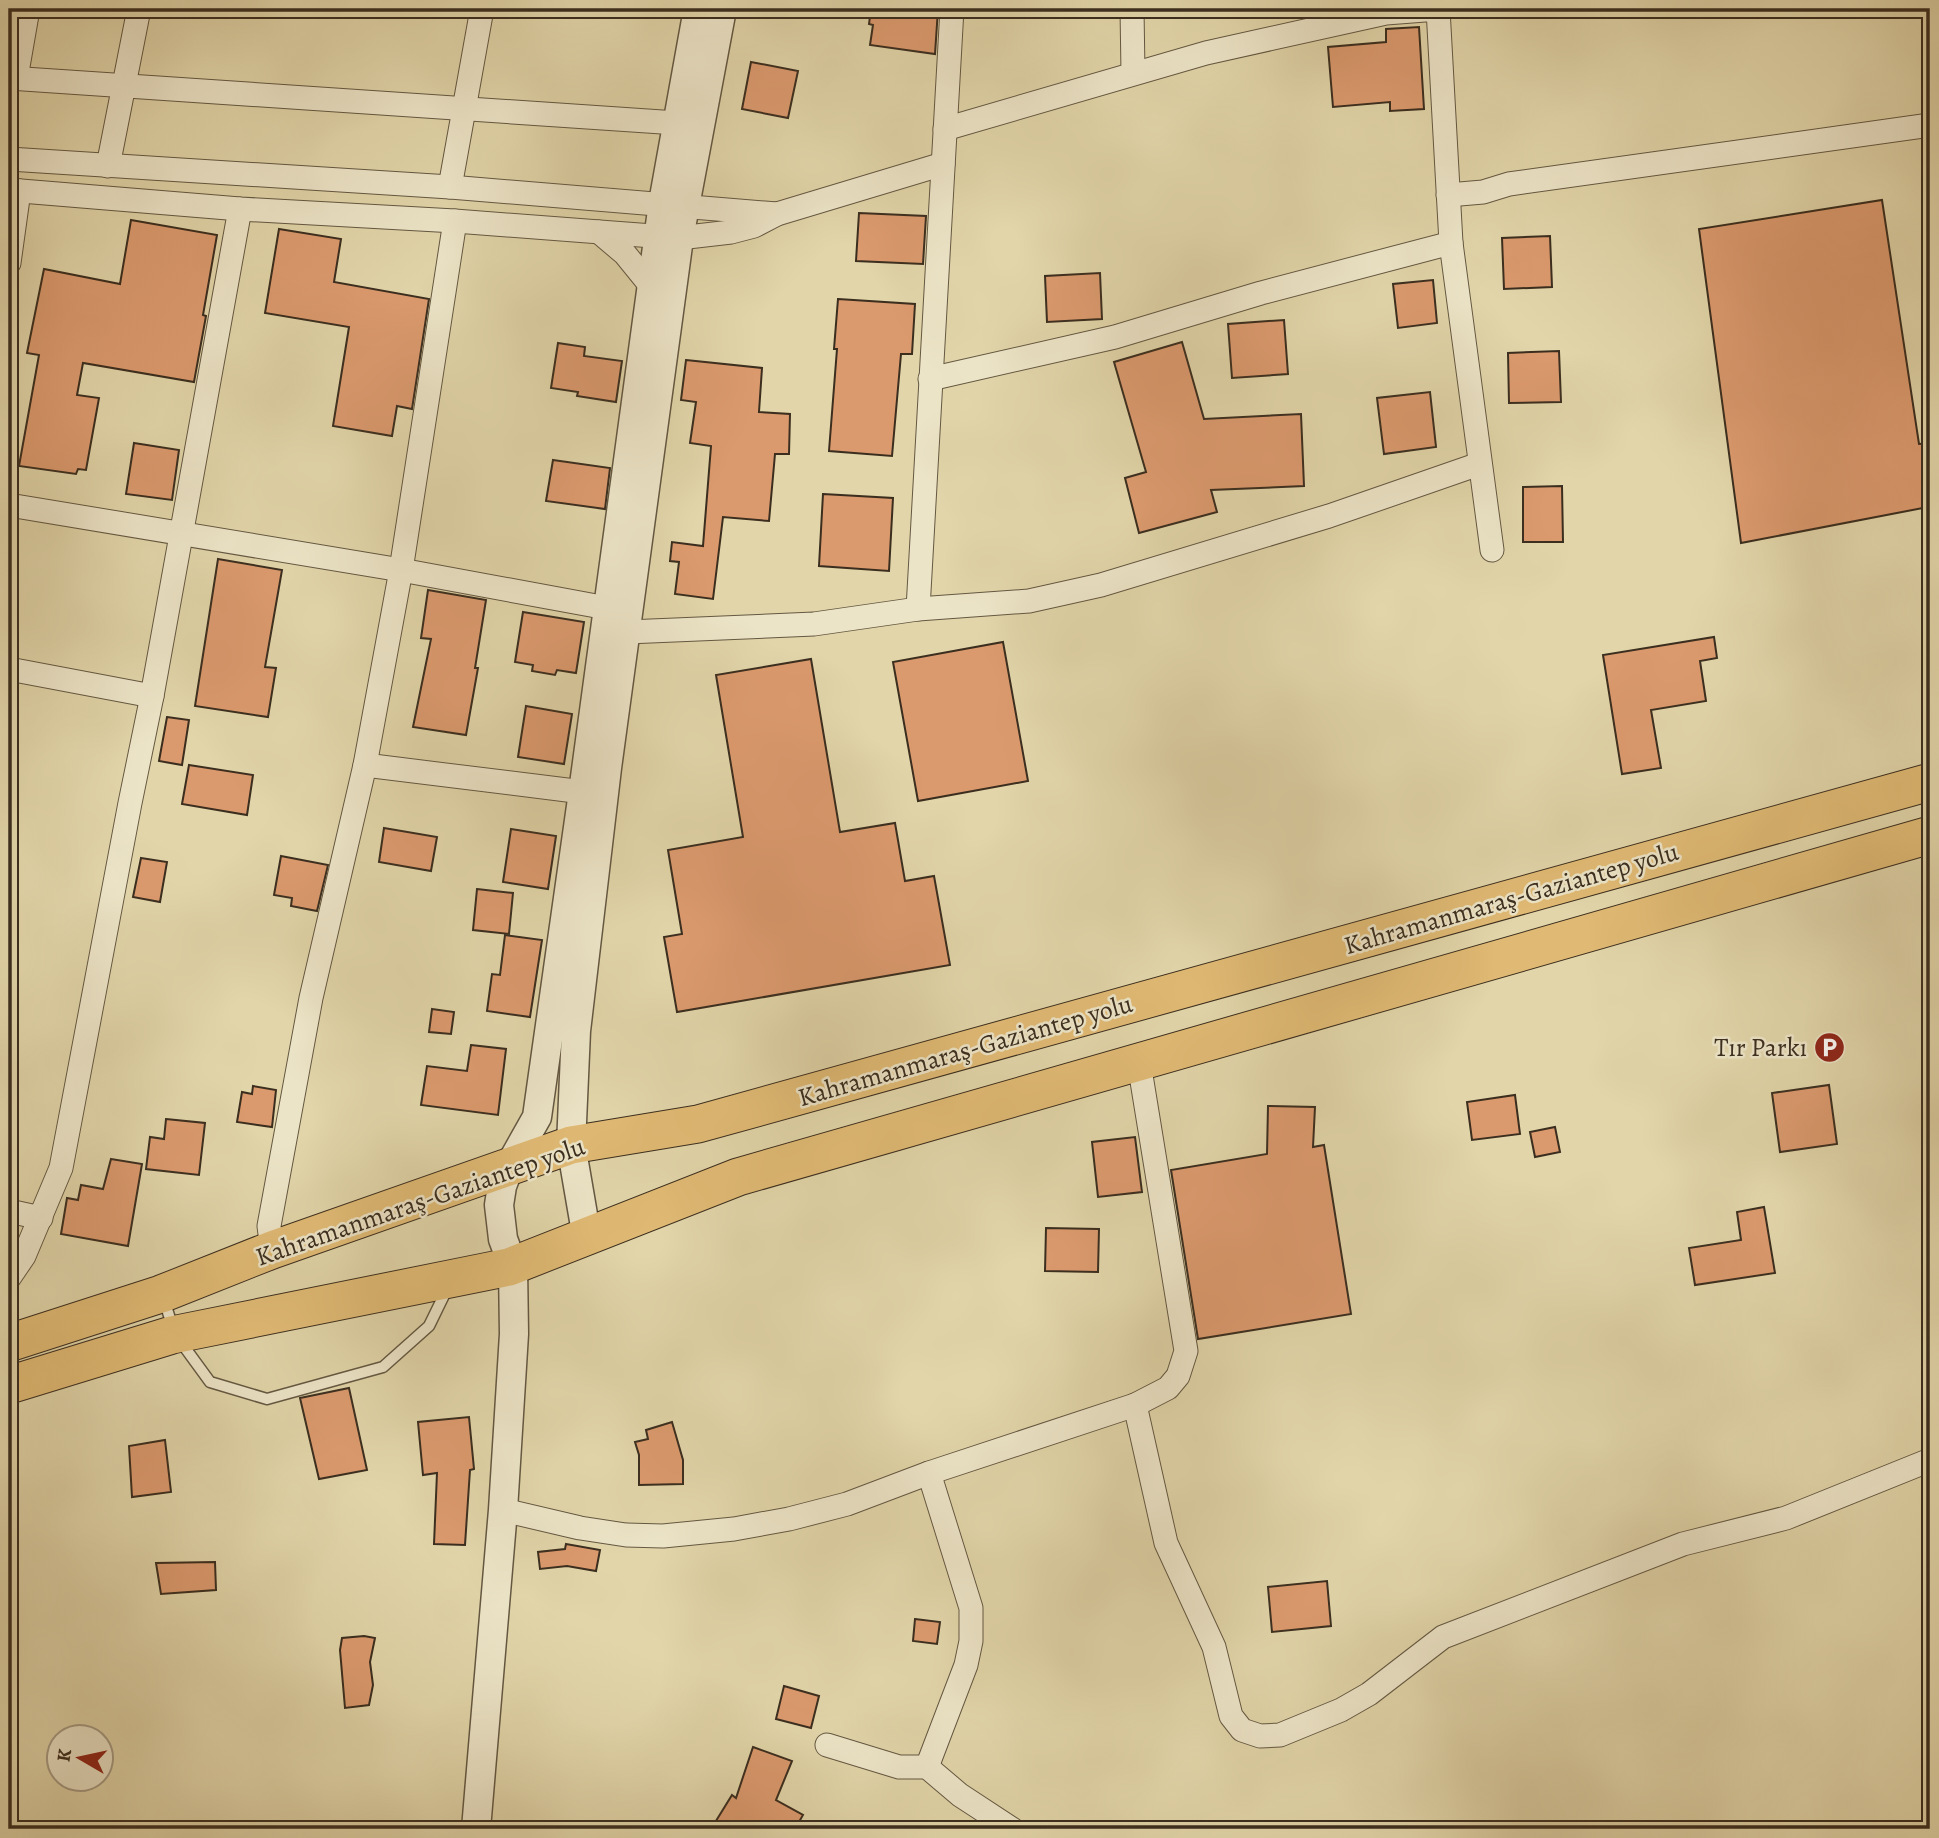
<svg xmlns="http://www.w3.org/2000/svg" width="1939" height="1838" font-family="Alegreya,serif">
	<style>
		.building { fill: #db9a6e; stroke: #3b2e1f; stroke-width: 2 }
		.lines { fill: none; stroke-linecap: round; stroke-linejoin: round }
		.service-casing { stroke: #645842; stroke-width: 13 }
		.minor-casing { stroke: #645842; stroke-width: 25 }
		.tertiary-casing { stroke: #645842; stroke-width: 31 }
		.trunk-casing { stroke: #3b2e1f; stroke-width: 39 }
		.service { stroke: #ece4c7; stroke-width: 10 }
		.minor { stroke: #ece4c7; stroke-width: 23 }
		.tertiary { stroke: #ece4c7; stroke-width: 28 }
		.trunk { stroke: #e0ba74; stroke-width: 37 }
		.labels { text-anchor: middle; stroke-width: 5; stroke-linejoin: round; paint-order: stroke }
		.street-label { font-size: 26px; fill: #3b2e1f; stroke: #ece4c7 }
		.poi-label { font-size: 26px; fill: #3b2e1f; stroke: #ece4c7; text-anchor: end }
	</style>
	<rect width="100%" height="100%" fill="#e1d5a9"/>
	<filter id="stains"><feTurbulence type="fractalNoise" baseFrequency=".00286" numOctaves="4"/><feColorMatrix values="0 0 0 0 .2 0 0 0 0 .09 0 0 0 0 .02 0 0 0 .5 -.17"/></filter>
	<radialGradient id="worn" r=".72"><stop offset=".6" stop-color="#630" stop-opacity="0"/><stop offset="1" stop-color="#630" stop-opacity=".3"/></radialGradient>
	<!-- building -->
	<g class="building">
		<path d="M871,9H938L935,54L870,45L873,25L869,24Z"/>
		<path d="M1419,27L1424,109L1390,111V102L1333,107L1328,47L1386,42V29Z"/>
		<path d="M751,62L798,71L788,118L742,109Z"/>
		<path d="M1882,200L1919,444L1930,443L1928,507L1741,543L1699,229Z"/>
		<path d="M859,213L926,216L923,264L856,261Z"/>
		<path d="M131,220L217,235L203,315L206,316L194,382L83,363L77,395L99,398L86,470L78,469L76,474L19,466L39,355L27,353L44,269L120,284Z"/>
		<path d="M279,229L341,239L334,282L429,299L412,409L397,406L392,436L333,426L349,327L265,313Z"/>
		<path d="M1550,236L1552,287L1504,289L1502,238Z"/>
		<path d="M1100,273L1102,319L1047,322L1045,276Z"/>
		<path d="M1433,280L1437,323L1398,328L1393,284Z"/>
		<path d="M838,299L915,304L912,354H901L892,456L829,451L837,349H834Z"/>
		<path d="M1284,320L1288,374L1232,378L1228,324Z"/>
		<path d="M1182,342L1204,419L1301,414L1304,486L1211,490L1217,512L1139,533L1125,478L1146,472L1114,362Z"/>
		<path d="M558,343L585,347L584,356L622,361L616,402L577,396L578,392L551,388Z"/>
		<path d="M1559,351L1561,402L1509,403L1508,353Z"/>
		<path d="M686,360L762,368L759,412L790,414L789,454H775L769,521L723,517L713,599L675,594L679,562L670,561L672,542L703,546L711,446L690,443L696,402L681,400Z"/>
		<path d="M1430,392L1436,447L1384,454L1377,398Z"/>
		<path d="M134,443L179,450L172,500L126,494Z"/>
		<path d="M553,460L610,468L605,509L546,501Z"/>
		<path d="M1562,486L1563,542H1523V487Z"/>
		<path d="M823,494L893,498L889,571L819,566Z"/>
		<path d="M218,559L282,570L265,667L276,668L268,717L195,706Z"/>
		<path d="M428,590L486,600L475,668H478L466,735L413,727L431,639L421,638Z"/>
		<path d="M523,612L584,622L576,673L557,670L555,675L532,671L533,665L515,662Z"/>
		<path d="M1714,637L1717,658L1700,661L1706,701L1651,710L1661,768L1622,774L1603,655Z"/>
		<path d="M1003,642L1028,781L918,801L893,662Z"/>
		<path d="M811,659L840,832L895,823L905,881L934,876L950,965L677,1012L664,937L682,934L668,850L743,837L716,675Z"/>
		<path d="M526,706L572,714L564,764L518,757Z"/>
		<path d="M167,717L189,720L182,765L159,761Z"/>
		<path d="M189,765L253,775L247,815L182,804Z"/>
		<path d="M384,828L437,837L431,871L379,862Z"/>
		<path d="M511,829L556,836L548,889L503,882Z"/>
		<path d="M281,856L328,865L317,911L291,906L292,898L274,895Z"/>
		<path d="M141,858L167,862L160,902L133,897Z"/>
		<path d="M477,889L513,893L509,934L473,930Z"/>
		<path d="M505,935L542,940L530,1017L487,1011L492,974L500,975Z"/>
		<path d="M432,1009L454,1012L451,1034L429,1032Z"/>
		<path d="M471,1045L506,1049L498,1115L421,1105L427,1066L467,1071Z"/>
		<path d="M1829,1085L1837,1144L1780,1152L1772,1093Z"/>
		<path d="M253,1086L276,1090L272,1127L237,1122L242,1092L252,1094Z"/>
		<path d="M1515,1095L1520,1134L1472,1140L1467,1102Z"/>
		<path d="M1268,1106L1315,1107L1313,1147L1324,1145L1351,1314L1198,1339L1171,1170L1267,1154Z"/>
		<path d="M166,1119L205,1123L199,1175L146,1169L150,1137L164,1139Z"/>
		<path d="M1555,1127L1560,1152L1535,1157L1530,1132Z"/>
		<path d="M1135,1137L1142,1192L1098,1197L1092,1142Z"/>
		<path d="M111,1159L142,1164L128,1246L61,1234L67,1198L78,1200L81,1185L103,1189Z"/>
		<path d="M1764,1207L1775,1273L1695,1285L1689,1248L1741,1240L1737,1212Z"/>
		<path d="M1046,1228L1099,1229L1098,1272L1045,1271Z"/>
		<path d="M349,1388L367,1470L319,1479L300,1398Z"/>
		<path d="M469,1417L474,1469L470,1470L465,1545L434,1544L437,1473L423,1475L418,1422Z"/>
		<path d="M672,1422L683,1460V1484L639,1485V1455L635,1442L648,1439L646,1430Z"/>
		<path d="M165,1440L171,1492L132,1497L129,1446Z"/>
		<path d="M566,1544L600,1550L596,1571L567,1566L540,1569L538,1552L565,1549Z"/>
		<path d="M215,1562L216,1590L161,1594L156,1563Z"/>
		<path d="M1327,1581L1331,1626L1272,1632L1268,1587Z"/>
		<path d="M915,1619L940,1622L937,1644L913,1641Z"/>
		<path d="M364,1636L375,1638L370,1662L373,1685L369,1705L345,1708L340,1650L342,1638Z"/>
		<path d="M784,1686L819,1696L811,1728L776,1719Z"/>
		<path d="M753,1747L792,1761L776,1800L803,1815L795,1829H711L732,1795L736,1798Z"/>
	</g>
	<g class="lines">
		<defs>
			<path id="service" d="M164,1300L175,1334L210,1382L267,1399L383,1367L429,1326L448,1287"/>
			<g id="minor">
				<path d="M1132,9L1133,73"/>
				<path d="M9,78L677,123"/>
				<path d="M16,78L28,9"/>
				<path d="M945,129L1206,53L1386,13L1438,9L1451,243L1492,550"/>
				<path d="M9,159L450,187L777,214"/>
				<path d="M108,166L139,9"/>
				<path d="M450,187L482,9"/>
				<path d="M9,190L240,209L455,221L679,238L731,232L754,226L777,214L943,164"/>
				<path d="M1448,195L1483,192L1509,184L1930,125"/>
				<path d="M599,232L625,254L651,286"/>
				<path d="M9,263L19,191"/>
				<path d="M930,379L1115,337L1261,293L1451,243"/>
				<path d="M9,505L401,570L607,608"/>
				<path d="M918,609L952,9"/>
				<path d="M627,632L814,624L918,609L1029,601L1101,585L1329,516L1479,464"/>
				<path d="M9,669L152,696"/>
				<path d="M365,765L583,792"/>
				<path d="M9,1211L41,1218"/>
				<path d="M272,1250L269,1226L311,998L365,765L401,570L455,221"/>
				<path d="M9,1278L24,1256L61,1168L130,803L152,696L240,209"/>
				<path d="M1135,1405L1166,1543L1214,1647L1231,1716L1242,1730L1260,1736L1280,1735L1341,1710L1369,1694L1443,1637L1683,1544L1786,1518L1930,1460"/>
				<path d="M503,1510L580,1528L626,1535L663,1536L734,1529L789,1519L847,1504L929,1473L1135,1405L1168,1388L1178,1376L1186,1351L1139,1063"/>
				<path d="M827,1745L899,1767H927L960,1795L1012,1829"/>
				<path d="M927,1767L966,1665L971,1641V1608L929,1473"/>
			</g>
			<g id="tertiary">
				<path d="M587,1238L571,1145L576,1031L607,768L679,238L722,9"/>
				<path d="M476,1829L503,1510L514,1334L513,1266L503,1239L499,1205L502,1186L510,1165L537,1117L583,792L663,203L698,9"/>
			</g>
			<g id="trunk">
				<path d="M9,1343L161,1294L272,1250L571,1145L698,1124L1930,782"/>
				<path d="M9,1385L172,1335L509,1267L738,1177L1930,835"/>
			</g>
		</defs>
		<!-- service casing -->
		<use href="#service" class="service-casing"/>
		<!-- minor casing -->
		<use href="#minor" class="minor-casing"/>
		<!-- tertiary casing -->
		<use href="#tertiary" class="tertiary-casing"/>
		<!-- trunk casing -->
		<use href="#trunk" class="trunk-casing"/>
		<!-- service -->
		<use href="#service" class="service"/>
		<!-- minor -->
		<use href="#minor" class="minor"/>
		<!-- tertiary -->
		<use href="#tertiary" class="tertiary"/>
		<!-- trunk -->
		<use href="#trunk" class="trunk"/>
	</g>
	<!-- icons -->
	<defs>
		<symbol id="parking-disc" viewBox="-11 -11 22 22"><circle r="9.5" fill="#8f2418" stroke="#ece4c7"/><path d="M-3.5-5.5H1a3.5 3.5 0 0 1 0 7H-1V5.5H-3.5ZM-1-3.4V-.6H.8a1.4 1.4 0 0 0 0-2.8Z" fill="#fff"/></symbol>
	</defs>
	<g fill-rule="evenodd">
		<use href="#parking-disc" x="1812" y="1030" width="35" height="35"/>
	</g>
	<g class="labels">
		<!-- street labels -->
		<g class="street-label">
			<text transform="translate(1511 898) rotate(-16)" y="9">Kahramanmaraş-Gaziantep yolu</text>
			<text transform="translate(965 1050) rotate(-16)" y="9">Kahramanmaraş-Gaziantep yolu</text>
			<text transform="translate(420 1201) rotate(-19)" y="9">Kahramanmaraş-Gaziantep yolu</text>
		</g>
		<!-- poi labels -->
		<g class="poi-label">
			<text x="1807" y="1056">Tır Parkı</text>
		</g>
	</g>
	<!-- margin -->
	<rect width="1939" height="1838" fill="none" stroke="#e1d5a9" stroke-width="35"/>
	<rect x="10" y="10" width="1918" height="1817" fill="none" stroke="#3b2e1f" stroke-width="3.5"/>
	<rect x="18" y="18" width="1904" height="1803" fill="none" stroke="#3b2e1f" stroke-width="2"/>
	<!-- north arrow -->
	<g transform="translate(80 1758) rotate(279)"><circle r="33" fill="#ece4c7" stroke="#a59b84" stroke-width="2"/>
	<path d="M0-5L12 26L0 18L-12 26Z" fill="#8f2418"/>
	<text y="-10" font-size="19" font-weight="bold" text-anchor="middle" fill="#3b2e1f">K</text>
	</g>
	<rect width="100%" height="100%" filter="url(#stains)"/>
	<rect width="100%" height="100%" fill="url(#worn)"/>
</svg>
